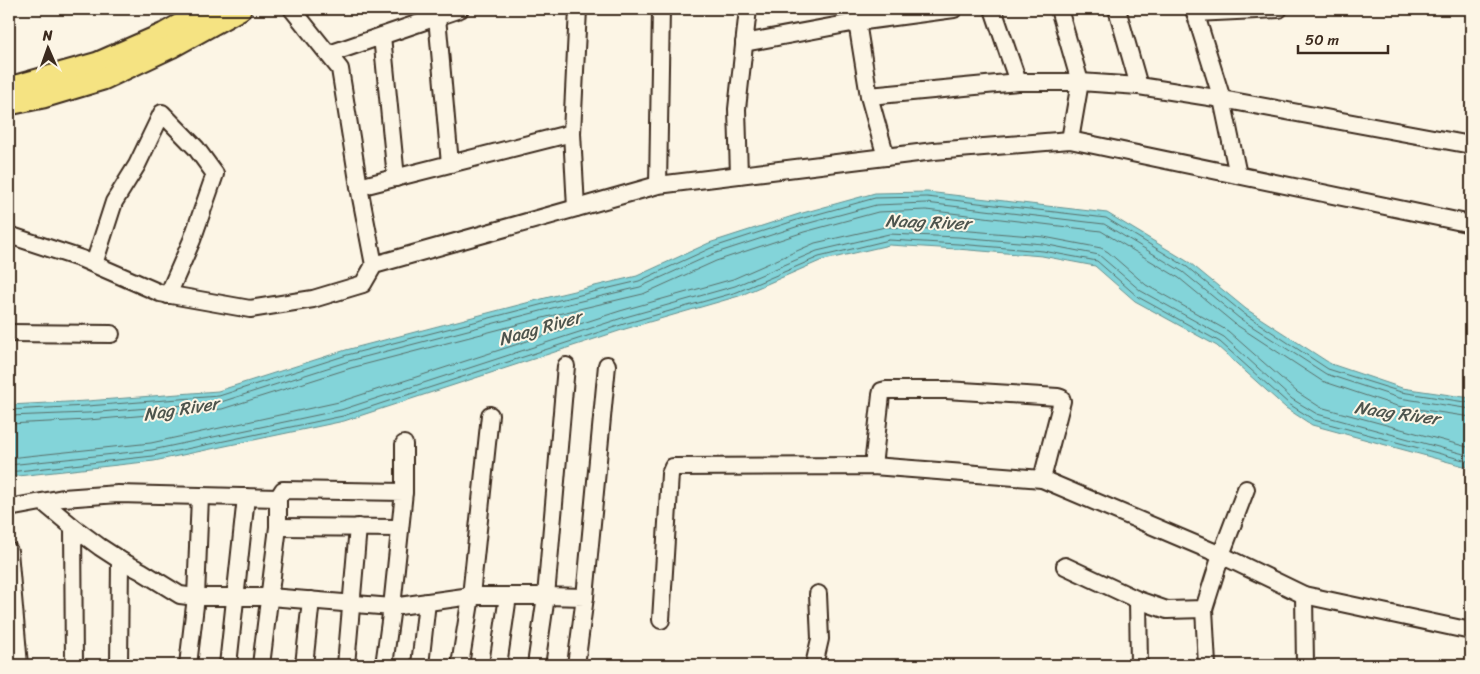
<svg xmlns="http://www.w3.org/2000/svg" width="1480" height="674" font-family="Sriracha,sans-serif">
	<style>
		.water { fill: #83d4d9; stroke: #66908e }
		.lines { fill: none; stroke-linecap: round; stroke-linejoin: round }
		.shore { stroke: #586e69; stroke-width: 1 }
		.minor-casing { stroke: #3b2a1e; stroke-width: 20 }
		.major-casing { stroke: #3b2a1e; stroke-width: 25 }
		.minor { stroke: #fcf5e5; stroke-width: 16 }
		.major { stroke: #f5e382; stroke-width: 21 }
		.labels { text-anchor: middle; stroke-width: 4; stroke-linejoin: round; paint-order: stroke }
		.water-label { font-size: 18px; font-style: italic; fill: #4d544d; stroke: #fcf5e5 }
	</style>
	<rect width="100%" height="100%" fill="#fcf5e5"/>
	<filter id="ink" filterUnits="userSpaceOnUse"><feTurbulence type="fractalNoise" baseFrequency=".02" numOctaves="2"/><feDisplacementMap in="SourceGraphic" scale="10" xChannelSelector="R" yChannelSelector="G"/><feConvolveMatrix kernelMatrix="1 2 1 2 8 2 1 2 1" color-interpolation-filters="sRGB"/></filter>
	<g filter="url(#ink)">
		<!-- water -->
		<path class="water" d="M927,192L1107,213L1190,263L1246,309L1331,364L1402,388L1471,398V468L1312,425L1286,408L1217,346L1135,301L1095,266L1042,256L957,249L889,245L820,261L739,296L625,329L344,421L154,461L9,477V405L87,401L218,391L346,350L557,295L637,276L709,243L799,214L875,193Z"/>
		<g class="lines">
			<!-- shore -->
			<g class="shore">
				<path d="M9,410L87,406L219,396L347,355L559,300L639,281L711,248L800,219L875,198L927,197L1106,218L1187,267L1243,313L1328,369L1401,392L1471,403"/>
				<path d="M9,416L88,413L221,402L349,361L560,306L640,287L713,254L802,225L876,205L926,203L1104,224L1183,272L1239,318L1326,374L1399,398L1471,409"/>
				<path d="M9,424L88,420L222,409L351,368L562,313L643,294L716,261L804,232L878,212L926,210L1101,231L1179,278L1235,324L1322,381L1397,406L1471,417"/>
				<path d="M9,458L151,443L339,402L620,311L733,279L815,243L885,227L958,230L1044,237L1101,248L1108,252L1146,285L1228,331L1297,392L1320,407L1471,448"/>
				<path d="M9,465L152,450L341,410L622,318L735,286L817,251L889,234L958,237L1043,244L1099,255L1141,291L1224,337L1292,399L1317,414L1471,456"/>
				<path d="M9,472L153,456L343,416L624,324L737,292L819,257L889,240L958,244L1043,251L1097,261L1138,297L1220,342L1289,404L1314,420L1471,462"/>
			</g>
			<defs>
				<g id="minor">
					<path d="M292,9L340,69L359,187L374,265"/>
					<path d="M661,9L658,185L934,151L1070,140L1471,224"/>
					<path d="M993,9L1018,82"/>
					<path d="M1059,9L1080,82L1070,140"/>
					<path d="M1117,9L1139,86"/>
					<path d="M1194,9L1222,99L1238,175"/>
					<path d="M1195,13L1279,9"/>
					<path d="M437,17L450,164"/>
					<path d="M857,22L869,96L886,157"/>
					<path d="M382,36L396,178"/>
					<path d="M744,43L857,22L954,9"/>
					<path d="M329,54L460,9"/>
					<path d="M869,96L1018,82H1080L1139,86L1222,99L1471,145"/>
					<path d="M572,133L576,208"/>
					<path d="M739,175L737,109L748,9"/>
					<path d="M359,187L572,133L578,9"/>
					<path d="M9,235L82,259L160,293L250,309L313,299L363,284L374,265L658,185"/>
					<path d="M94,264L114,202L137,165L162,113L196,148L215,174L192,240L168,295"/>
					<path d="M9,333L111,334"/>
					<path d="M566,366L546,596L585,597L576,665"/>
					<path d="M873,466L881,395L882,391L886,390H946L1058,397L1061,398L1062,401L1042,479"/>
					<path d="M404,492V444"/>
					<path d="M43,502L73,527L100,547L120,560L141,571L180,595L196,597H270L392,607L471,596L490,415"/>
					<path d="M9,508L63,498L118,494L278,498L283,490L404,492L392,607L384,665"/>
					<path d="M73,527L74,665"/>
					<path d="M278,527L400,528"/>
					<path d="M9,551L19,665"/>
					<path d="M1065,566L1138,600L1167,610L1204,609L1221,555L1246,489"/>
					<path d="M1304,595L1305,665"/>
					<path d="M585,597L607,365"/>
					<path d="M1138,600L1139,665"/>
					<path d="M1204,609L1207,665"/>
					<path d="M661,620L670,474L673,467L873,466L1042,479L1221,555L1304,595L1471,631"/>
					<path d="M119,665L120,560"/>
					<path d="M188,665L196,597L200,496"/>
					<path d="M228,665L246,497"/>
					<path d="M261,665L278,527V498"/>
					<path d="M304,665L311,600"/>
					<path d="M346,665L358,527"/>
					<path d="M420,665L427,602"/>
					<path d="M460,665L471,596H546L536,665"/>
					<path d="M498,665L508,596"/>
					<path d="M814,665L820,639L818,594"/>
				</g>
				<g id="major">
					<path d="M9,88L98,63L164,34L208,9"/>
					<path d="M9,104L43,97L103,79L171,47L240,9"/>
				</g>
			</defs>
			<!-- minor casing -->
			<use href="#minor" class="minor-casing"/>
			<!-- major casing -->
			<use href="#major" class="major-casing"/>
			<!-- minor -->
			<use href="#minor" class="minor"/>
			<!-- major -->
			<use href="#major" class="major"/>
		</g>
	</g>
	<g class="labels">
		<!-- water labels -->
		<g class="water-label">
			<text transform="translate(928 222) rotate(2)" y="6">Naag River</text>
			<text transform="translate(540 328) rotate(-16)" y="6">Naag River</text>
			<text transform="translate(181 409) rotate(-9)" y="6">Nag River</text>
			<text transform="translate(1397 413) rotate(8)" y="6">Naag River</text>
		</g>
	</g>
	<!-- margin -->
	<rect width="1480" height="674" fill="none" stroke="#fcf5e5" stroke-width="30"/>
	<rect x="15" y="15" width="1450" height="644" fill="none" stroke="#3b2a1e" stroke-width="2" filter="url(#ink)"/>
	<!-- north arrow -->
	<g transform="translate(48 48) rotate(358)" stroke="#fcf5e5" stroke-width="4" paint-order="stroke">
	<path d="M0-4L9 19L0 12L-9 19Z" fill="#3b2a1e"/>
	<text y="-8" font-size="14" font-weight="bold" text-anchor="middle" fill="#3b2a1e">N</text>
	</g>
	<!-- scale -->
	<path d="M1298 45v8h90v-8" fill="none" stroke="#3b2a1e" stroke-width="2.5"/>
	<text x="1305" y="45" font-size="15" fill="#3b2a1e" stroke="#fcf5e5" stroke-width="4" paint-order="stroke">50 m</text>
</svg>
